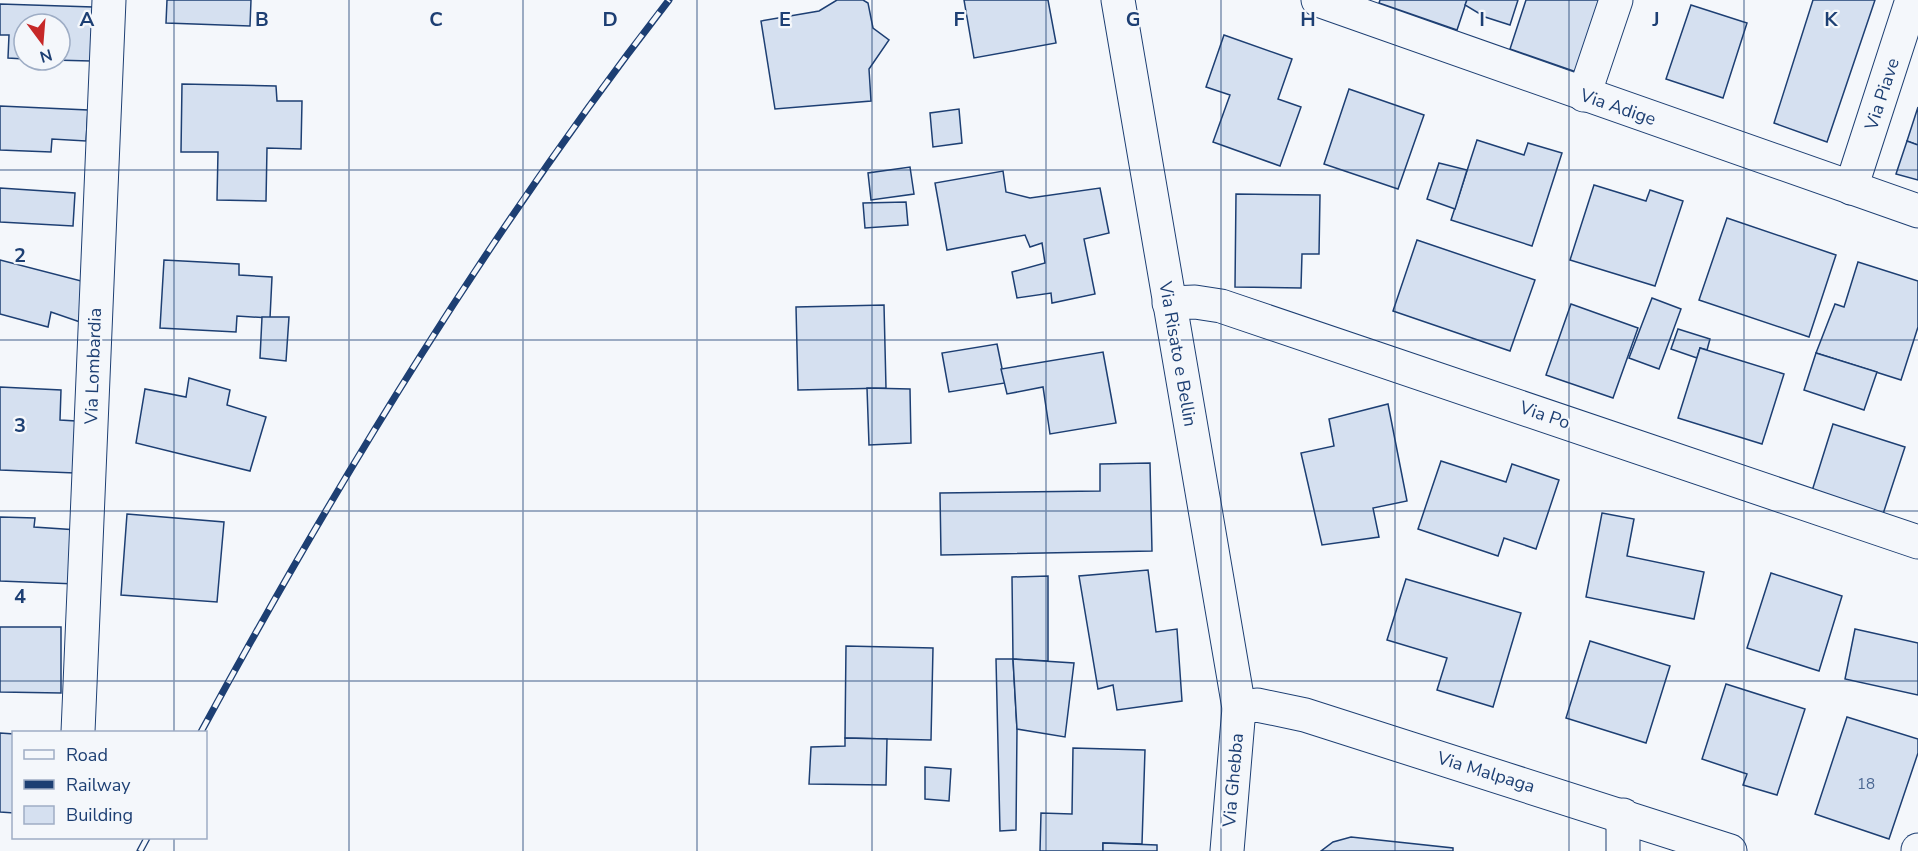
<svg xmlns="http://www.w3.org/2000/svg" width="1918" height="851" font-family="'Nunito Sans',sans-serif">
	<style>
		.building { fill: #d5e0f0; stroke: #1d3f73; stroke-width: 1.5 }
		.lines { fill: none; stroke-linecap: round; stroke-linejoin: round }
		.minor-casing { stroke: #1d3f73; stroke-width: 35 }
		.tertiary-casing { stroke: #1d3f73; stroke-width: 35 }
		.minor { stroke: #f4f7fb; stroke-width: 33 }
		.tertiary { stroke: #f4f7fb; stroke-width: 33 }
		.rail-casing { stroke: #1d3f73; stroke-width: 7 }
		.rail { stroke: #f4f7fb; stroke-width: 4.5; stroke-dasharray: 14; stroke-linecap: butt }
		.grid { fill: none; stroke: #1d3f73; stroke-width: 1.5; stroke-opacity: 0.55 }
		.labels { text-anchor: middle; stroke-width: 4.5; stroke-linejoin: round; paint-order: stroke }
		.number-label { font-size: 15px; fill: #4b6792 }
		.street-label { font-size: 18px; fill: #1d3f73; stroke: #f4f7fb }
		.grid-label { font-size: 20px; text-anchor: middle; font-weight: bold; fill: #1d3f73; stroke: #f4f7fb; stroke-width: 4.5; stroke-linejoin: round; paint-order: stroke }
	</style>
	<rect width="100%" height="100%" fill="#f4f7fb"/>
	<!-- building -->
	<g class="building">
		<path d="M167,0H251L250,26L166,23Z"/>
		<path d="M837,0H863L868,3L873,28L889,40L869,69L871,101L775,109L761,21L819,11Z"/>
		<path d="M964,0H1048L1056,43L974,58Z"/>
		<path d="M1380,0H1467L1457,30L1379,3Z"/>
		<path d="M1467,0H1518L1510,25L1485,17L1465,5Z"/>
		<path d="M1526,0H1601L1585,75L1510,49Z"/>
		<path d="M1813,0H1875L1827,142L1774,123Z"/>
		<path d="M0,4L93,7L91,61L52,60H60V24H24V59L8,58L9,35H0Z"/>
		<path d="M1691,5L1747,23L1723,98L1666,79Z"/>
		<path d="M1224,35L1292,59L1278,99L1301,107L1280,166L1213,142L1230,95L1206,87Z"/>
		<path d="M182,84L276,86L277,101H302L301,149L267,148L266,201L217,200L218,152H181Z"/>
		<path d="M1349,89L1424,115L1398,189L1324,164Z"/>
		<path d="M0,106L88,110L86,141L52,139L51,152L0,150Z"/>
		<path d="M1918,107V145L1907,141Z"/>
		<path d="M959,109L962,143L933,147L930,113Z"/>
		<path d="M1477,140L1524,155L1528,143L1562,153L1532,246L1451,220Z"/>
		<path d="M1907,141L1918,145V180L1896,174Z"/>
		<path d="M1439,163L1467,170L1455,209L1427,199Z"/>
		<path d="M910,167L914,194L871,200L868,173Z"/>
		<path d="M1003,171L1006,192L1030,198L1100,188L1109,233L1084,239L1095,294L1052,303L1051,293L1017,298L1012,272L1045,263L1042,243L1030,247L1025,235L947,250L935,183Z"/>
		<path d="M1594,185L1646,201L1650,190L1683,201L1655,286L1570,260Z"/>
		<path d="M0,188L75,193L73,226L0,222Z"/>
		<path d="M1236,194L1320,195L1319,254H1302L1301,288L1235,287Z"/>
		<path d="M906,202L908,225L865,228L863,203Z"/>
		<path d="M1727,218L1836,255L1809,337L1699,300Z"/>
		<path d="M1417,240L1535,280L1510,351L1393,311Z"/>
		<path d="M0,260L89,283L80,322L51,312L48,327L0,314Z"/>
		<path d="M164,260L239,264V275L272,277L270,318L237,316L236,332L160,328Z"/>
		<path d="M1858,262L1918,281V327L1901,380L1816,353L1835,304L1844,307Z"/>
		<path d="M1652,298L1681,309L1659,369L1629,358Z"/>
		<path d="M1571,304L1638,328L1613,398L1546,375Z"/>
		<path d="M884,305L886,388L798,390L796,307Z"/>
		<path d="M262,317H289L286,361L260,358Z"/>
		<path d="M1678,329L1710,339L1707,350L1700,348L1697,358L1671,349Z"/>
		<path d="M997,344L1005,383L949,392L942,353Z"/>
		<path d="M1700,348L1784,374L1762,444L1678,418Z"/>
		<path d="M1103,352L1116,423L1050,434L1043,387L1007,394L1001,369Z"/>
		<path d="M1816,353L1877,372L1864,410L1804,390Z"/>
		<path d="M189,378L230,390L227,405L266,417L250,471L136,443L145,389L186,397Z"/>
		<path d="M0,387L61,390L60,420L76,421L75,473L0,470Z"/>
		<path d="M867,388L910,389L911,443L869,445Z"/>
		<path d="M1388,404L1407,501L1373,508L1379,537L1322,545L1301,453L1334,446L1329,419Z"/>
		<path d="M1833,424L1905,447L1883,514L1812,491Z"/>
		<path d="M1441,461L1506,482L1512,464L1559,480L1536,549L1504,538L1498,556L1418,529Z"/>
		<path d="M1150,463L1152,551L941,555L940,493L1100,491V464Z"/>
		<path d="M1602,513L1634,519L1627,556L1704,572L1694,619L1586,597Z"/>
		<path d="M127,514L224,522L217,602L121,595Z"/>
		<path d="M0,517L35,518L34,527L78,530L76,584L0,581Z"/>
		<path d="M1148,570L1156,632L1177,629L1182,701L1117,710L1113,685L1098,689L1079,576Z"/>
		<path d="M1771,573L1842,596L1819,671L1747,648Z"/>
		<path d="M1048,576V661L1013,659L1012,577Z"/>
		<path d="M1406,579L1521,613L1493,707L1437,690L1447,658L1387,640Z"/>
		<path d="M0,627H61V693L0,692Z"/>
		<path d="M1855,629L1918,643V695L1845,679Z"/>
		<path d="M1590,641L1670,666L1646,743L1566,718Z"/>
		<path d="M846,646L933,648L931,740L845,738Z"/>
		<path d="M996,659H1013L1017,729L1016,830L1000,831Z"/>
		<path d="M1013,659L1074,663L1065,737L1017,729Z"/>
		<path d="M1726,684L1805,709L1777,795L1743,785L1747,774L1702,759Z"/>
		<path d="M1847,717L1918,739V753L1889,839L1815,814Z"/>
		<path d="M0,733L14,734V813L0,812Z"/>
		<path d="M845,738L887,739L886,785L809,784L811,747L845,746Z"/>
		<path d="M1073,748L1145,750L1142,844L1103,843V851H1040L1041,813L1072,814Z"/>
		<path d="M925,767L951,769L949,801L925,799Z"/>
		<path d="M1351,837L1453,848V851H1321L1333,842Z"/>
		<path d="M1103,843L1157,845V851H1103Z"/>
	</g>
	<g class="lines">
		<defs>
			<g id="minor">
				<path d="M1318,0L1918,211"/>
				<path d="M1584,95L1616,0"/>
				<path d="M1851,188L1912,0"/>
				<path d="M1169,303L1195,302L1221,306L1918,542"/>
				<path d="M1239,708L1257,705L1305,715L1730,851"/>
				<path d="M78,732L109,0"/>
				<path d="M1623,851V815"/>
				<path d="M1918,851V850"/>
			</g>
			<path id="tertiary" d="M1118,0L1239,708L1227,851"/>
		</defs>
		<!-- minor casing -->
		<use href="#minor" class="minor-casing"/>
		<!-- tertiary casing -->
		<use href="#tertiary" class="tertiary-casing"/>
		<!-- minor -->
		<use href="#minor" class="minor"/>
		<!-- tertiary -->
		<use href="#tertiary" class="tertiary"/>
		<defs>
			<g id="rail">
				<path d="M201,732C339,478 491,229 669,0"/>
				<path d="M140,851L147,838"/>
			</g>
		</defs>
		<!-- rail casing -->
		<use href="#rail" class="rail-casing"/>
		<!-- rail -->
		<use href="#rail" class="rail"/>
	</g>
	<!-- grid -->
	<path class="grid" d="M174,0V732M349,0V851M523,0V851M697,0V851M872,0V851M1046,0V851M1221,0V851M1395,0V851M1569,0V851M1744,0V851M0,170H1918M0,340H1918M0,511H1918M0,681H1918M174,838V851"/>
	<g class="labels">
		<!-- number labels -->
		<g class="number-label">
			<text x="1866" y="789">18</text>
		</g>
		<!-- street labels -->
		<g class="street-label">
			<text transform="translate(1882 94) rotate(-72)" y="6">Via Piave</text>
			<text transform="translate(1618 107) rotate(19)" y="6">Via Adige</text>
			<text transform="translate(1178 354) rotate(80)" y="6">Via Risato e Bellin</text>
			<text transform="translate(93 366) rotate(-88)" y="6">Via Lombardia</text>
			<text transform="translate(1545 415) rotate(19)" y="6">Via Po</text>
			<text transform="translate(1486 772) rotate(17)" y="6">Via Malpaga</text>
			<text transform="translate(1233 780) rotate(-85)" y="6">Via Ghebba</text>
		</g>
	</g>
	<g class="grid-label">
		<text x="87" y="26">A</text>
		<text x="262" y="26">B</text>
		<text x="436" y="26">C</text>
		<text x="610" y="26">D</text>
		<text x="785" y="26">E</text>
		<text x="959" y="26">F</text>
		<text x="1133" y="26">G</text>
		<text x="1308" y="26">H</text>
		<text x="1482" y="26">I</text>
		<text x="1656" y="26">J</text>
		<text x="1831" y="26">K</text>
		<text x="20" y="262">2</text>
		<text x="20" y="432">3</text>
		<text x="20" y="603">4</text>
	</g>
	<!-- legend -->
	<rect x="12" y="731" width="195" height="108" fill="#f4f7fb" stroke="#9eadc5" stroke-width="1.5"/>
	<rect x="24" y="750" width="30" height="9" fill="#f4f7fb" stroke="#9eadc5" stroke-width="1.5"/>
	<text x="66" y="761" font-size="18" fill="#1d3f73">Road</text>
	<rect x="24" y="780" width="30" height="9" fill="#1d3f73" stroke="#9eadc5" stroke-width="1.5"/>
	<text x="66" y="791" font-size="18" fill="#1d3f73">Railway</text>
	<rect x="24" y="806" width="30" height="18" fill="#d5e0f0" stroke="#9eadc5" stroke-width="1.5"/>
	<text x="66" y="821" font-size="18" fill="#1d3f73">Building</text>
	<!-- north arrow -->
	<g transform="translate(42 42) rotate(164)"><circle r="28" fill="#f4f7fb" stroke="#9eadc5" stroke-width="1.5"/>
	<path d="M0-4.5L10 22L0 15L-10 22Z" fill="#c62828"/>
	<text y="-9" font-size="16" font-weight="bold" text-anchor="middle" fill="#1d3f73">N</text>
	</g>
</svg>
